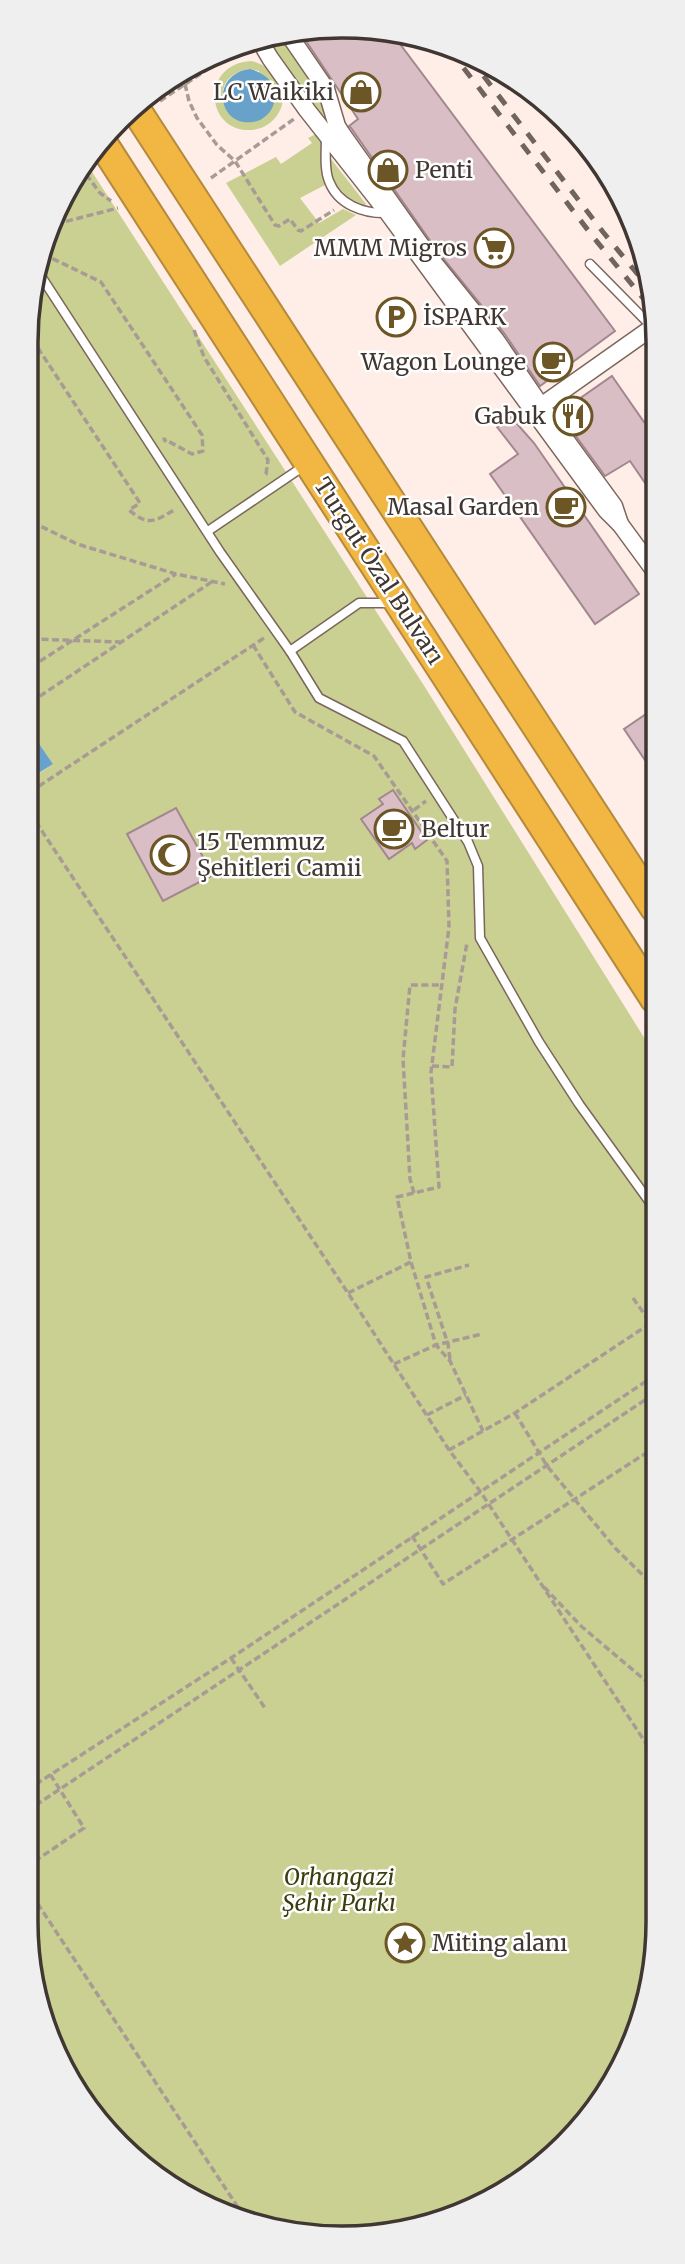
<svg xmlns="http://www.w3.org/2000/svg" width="685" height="2264" font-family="Merriweather,serif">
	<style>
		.green { fill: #c9d091; fill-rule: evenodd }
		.water { fill: #68a2ca }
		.building { fill: #dabec6; stroke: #a2878f; stroke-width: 2 }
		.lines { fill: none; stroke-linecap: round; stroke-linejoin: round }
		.lane-casing { stroke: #7d655c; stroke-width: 11 }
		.street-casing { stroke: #7d655c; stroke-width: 19 }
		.highway-casing { stroke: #b48a3d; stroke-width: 32 }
		.path { stroke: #a89b95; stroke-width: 3.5; stroke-dasharray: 7 3.5; stroke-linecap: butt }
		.lane { stroke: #fff; stroke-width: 8 }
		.street { stroke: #fff; stroke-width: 16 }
		.highway { stroke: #f2b643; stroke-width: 28 }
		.rail { stroke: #70645f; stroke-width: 5; stroke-dasharray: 12 12; stroke-linecap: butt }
		.labels { text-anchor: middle; stroke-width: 5; stroke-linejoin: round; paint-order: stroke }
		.poi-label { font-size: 23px; fill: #413732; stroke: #fff; text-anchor: end }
		.street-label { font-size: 23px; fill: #413732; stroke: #fff }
		.park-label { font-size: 23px; font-style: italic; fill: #3a3e0c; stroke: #fff }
		.rim { fill: none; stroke: #413732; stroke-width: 3.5 }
	</style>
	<rect width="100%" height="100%" fill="#feeee7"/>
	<!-- green -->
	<g class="green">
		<path d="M281,32L316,79L326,113L323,115L317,114L266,38Z"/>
		<path d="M251,61C277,66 294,95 275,118C269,125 261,129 252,130C205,133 200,64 251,61ZM250,69L259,71L266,116C225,141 201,75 250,69Z"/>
		<path d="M320,132L325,185L300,198L319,223L343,209L356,215L280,266L226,183L276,157L281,164L312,143L308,138Z"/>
		<path d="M331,159L366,204L363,206C344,198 330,182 329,160Z"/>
		<path d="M85,161L423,684L655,1055L653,1984L606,2097L535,2173L425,2227L302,2235L202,2205L105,2130L50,2042L26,1921L31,779L53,764L31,732L32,280L80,166Z"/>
	</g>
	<!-- water -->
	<g class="water">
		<path d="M250,69C267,73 281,87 273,106C270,114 262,121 253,122C217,127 210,74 250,69Z"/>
		<path d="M31,732L53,764L31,778Z"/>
	</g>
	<!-- building -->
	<g class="building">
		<path d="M300,32H391L615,331L540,386L504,333L438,252L351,128L349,126L358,119Z"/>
		<path d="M612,376L644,422L656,414V499L630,461L605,476L559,413Z"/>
		<path d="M511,417L534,443L639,594L595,624L490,474L518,454L497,427Z"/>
		<path d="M655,708V775L624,729Z"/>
		<path d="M393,790L427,840L415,849L412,843L389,859L361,819L383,804L379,799Z"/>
		<path d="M176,808L213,875L163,901L127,834Z"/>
	</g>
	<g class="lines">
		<defs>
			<g id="lane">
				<path d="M326,137C326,151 324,169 329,181C338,205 364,214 388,213"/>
				<path d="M590,264L654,329"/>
				<path d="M37,270L220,552L290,651L319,698L403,741L468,842L478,866L480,938L539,1042L579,1104L654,1208"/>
				<path d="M208,531L304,466"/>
				<path d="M290,651L359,603H391"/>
			</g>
			<g id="street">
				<path d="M260,41L270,58L307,110L388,213L606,510L620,524L614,506L541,406L496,340L430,258L342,134L337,126L326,89L287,32"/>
				<path d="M541,406L653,327"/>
				<path d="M620,524L656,573"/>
			</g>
			<g id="highway">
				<path d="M136,110L655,908"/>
				<path d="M103,144L655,999"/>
			</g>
		</defs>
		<!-- lane casing -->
		<use href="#lane" class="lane-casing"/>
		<!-- street casing -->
		<use href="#street" class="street-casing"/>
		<!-- highway casing -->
		<use href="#highway" class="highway-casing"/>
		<!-- path -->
		<g class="path">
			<path d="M185,84L189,101L197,118L217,145L235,161L275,225L279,226L290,219L298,230L301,231L334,210"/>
			<path d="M263,87L270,82"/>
			<path d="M160,101L233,52"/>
			<path d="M80,166L100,193L111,201"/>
			<path d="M211,178L294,119"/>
			<path d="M56,224L118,208"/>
			<path d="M43,254L101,282L202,435L203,451L192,454L164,439L166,442"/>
			<path d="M194,330L204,357L268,460L266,474L263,475"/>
			<path d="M32,339L140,503L129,510C149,527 155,521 176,509"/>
			<path d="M32,522L77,544L176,574L225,584"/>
			<path d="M31,639L120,642"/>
			<path d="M253,645L295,712L374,756L447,861L449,927L431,1072L439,1187L397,1197L411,1262L436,1345L450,1361L483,1431"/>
			<path d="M31,667L176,574"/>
			<path d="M31,702L213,581"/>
			<path d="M30,792L264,638"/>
			<path d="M414,810L426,801"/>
			<path d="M30,813L348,1293L449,1450L480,1491L653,1754"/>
			<path d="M650,1021L655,1028"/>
			<path d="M432,1066L452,1067L455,1009L467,943"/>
			<path d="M414,1193L410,1179L403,1059L410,985H441"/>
			<path d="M348,1293L411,1262"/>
			<path d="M633,1298L654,1328"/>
			<path d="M450,1359L448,1344L426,1277L469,1265"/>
			<path d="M394,1364L436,1345L482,1334"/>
			<path d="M515,1413L547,1466L616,1549L653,1585"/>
			<path d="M427,1415L466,1395"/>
			<path d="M449,1450L515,1413L654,1321"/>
			<path d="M412,1536L443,1584L654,1448"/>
			<path d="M544,1587L581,1626L653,1687"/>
			<path d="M231,1658L265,1708"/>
			<path d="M27,1790L231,1658L654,1376"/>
			<path d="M27,1811L654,1394"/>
			<path d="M26,1867L84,1828L50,1774"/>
			<path d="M26,1886L245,2218"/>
		</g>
		<!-- lane -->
		<use href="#lane" class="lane"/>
		<!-- street -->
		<use href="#street" class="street"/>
		<!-- highway -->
		<use href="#highway" class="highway"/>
		<!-- rail -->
		<g class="rail">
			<path d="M449,49L594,238L656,314"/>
			<path d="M469,57L603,232L653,293"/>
			<path d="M563,120L629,211"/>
		</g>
	</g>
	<!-- icons -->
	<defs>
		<symbol id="shop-ring" viewBox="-11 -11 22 22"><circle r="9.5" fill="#fff" stroke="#6c5626" stroke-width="1.5"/><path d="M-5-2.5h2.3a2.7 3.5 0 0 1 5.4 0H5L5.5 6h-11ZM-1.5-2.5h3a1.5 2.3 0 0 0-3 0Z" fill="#6c5626"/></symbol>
		<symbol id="supermarket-ring" viewBox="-11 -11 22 22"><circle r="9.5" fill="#fff" stroke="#6c5626" stroke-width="1.5"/><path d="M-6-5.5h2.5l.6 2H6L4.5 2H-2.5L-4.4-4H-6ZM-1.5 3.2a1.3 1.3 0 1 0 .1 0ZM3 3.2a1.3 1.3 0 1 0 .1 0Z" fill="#6c5626"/></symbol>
		<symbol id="parking-ring" viewBox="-11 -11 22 22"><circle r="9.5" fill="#fff" stroke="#6c5626" stroke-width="1.5"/><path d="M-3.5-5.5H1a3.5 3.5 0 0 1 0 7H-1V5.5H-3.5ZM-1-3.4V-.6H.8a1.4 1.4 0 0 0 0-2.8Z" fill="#6c5626"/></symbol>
		<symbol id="cafe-ring" viewBox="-11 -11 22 22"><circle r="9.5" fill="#fff" stroke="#6c5626" stroke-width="1.5"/><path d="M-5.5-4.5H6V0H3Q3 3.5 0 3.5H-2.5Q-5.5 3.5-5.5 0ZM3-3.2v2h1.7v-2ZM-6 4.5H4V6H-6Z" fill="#6c5626"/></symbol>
		<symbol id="restaurant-ring" viewBox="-11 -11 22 22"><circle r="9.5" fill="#fff" stroke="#6c5626" stroke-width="1.5"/><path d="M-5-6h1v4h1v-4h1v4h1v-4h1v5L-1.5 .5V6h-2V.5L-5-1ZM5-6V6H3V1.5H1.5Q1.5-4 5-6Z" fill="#6c5626"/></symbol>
		<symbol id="mosque-ring" viewBox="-11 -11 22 22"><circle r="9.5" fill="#fff" stroke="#6c5626" stroke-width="1.5"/><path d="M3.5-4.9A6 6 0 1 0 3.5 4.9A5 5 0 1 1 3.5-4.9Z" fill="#6c5626"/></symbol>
		<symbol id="sight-ring" viewBox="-11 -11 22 22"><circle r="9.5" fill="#fff" stroke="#6c5626" stroke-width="1.5"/><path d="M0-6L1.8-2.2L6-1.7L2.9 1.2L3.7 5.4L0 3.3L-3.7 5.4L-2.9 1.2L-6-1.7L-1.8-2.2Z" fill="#6c5626"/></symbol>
	</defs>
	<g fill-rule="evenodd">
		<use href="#shop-ring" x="339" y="70" width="44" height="44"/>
		<use href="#shop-ring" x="366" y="148" width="44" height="44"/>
		<use href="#supermarket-ring" x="472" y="226" width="44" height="44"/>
		<use href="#parking-ring" x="374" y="295" width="44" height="44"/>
		<use href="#cafe-ring" x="531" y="340" width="44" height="44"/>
		<use href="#restaurant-ring" x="551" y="394" width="44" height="44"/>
		<use href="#cafe-ring" x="544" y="485" width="44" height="44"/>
		<use href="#cafe-ring" x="372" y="807" width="44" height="44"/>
		<use href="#mosque-ring" x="148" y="833" width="44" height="44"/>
		<use href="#sight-ring" x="383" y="1921" width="44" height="44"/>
	</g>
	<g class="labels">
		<!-- poi labels -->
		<g class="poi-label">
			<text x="334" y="100">LC Waikiki</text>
			<text x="415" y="178" text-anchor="start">Penti</text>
			<text x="467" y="256">MMM Migros</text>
			<text x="423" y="325" text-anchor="start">İSPARK</text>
			<text x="526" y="370">Wagon Lounge</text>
			<text x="546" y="424">Gabuk</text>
			<text x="539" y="515">Masal Garden</text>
			<text x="421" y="837" text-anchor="start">Beltur</text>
			<text x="197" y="850" text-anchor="start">15 Temmuz<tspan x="197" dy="26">Şehitleri Camii</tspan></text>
			<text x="432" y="1951" text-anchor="start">Miting alanı</text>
		</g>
		<!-- street labels -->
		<g class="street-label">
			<text transform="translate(379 571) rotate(57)" y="8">Turgut Özal Bulvarı</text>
		</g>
		<!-- park labels -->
		<g class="park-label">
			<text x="339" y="1885">Orhangazi<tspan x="339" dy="26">Şehir Parkı</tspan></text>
		</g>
	</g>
	<!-- crop -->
	<path d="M0 0H685V2264H0ZM342 38H342A304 304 0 0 1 646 342V1922A304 304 0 0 1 342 2226H342A304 304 0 0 1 38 1922V342A304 304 0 0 1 342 38Z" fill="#f0efef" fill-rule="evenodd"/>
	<path class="rim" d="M342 38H342A304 304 0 0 1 646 342V1922A304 304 0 0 1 342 2226H342A304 304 0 0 1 38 1922V342A304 304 0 0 1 342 38Z"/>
</svg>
